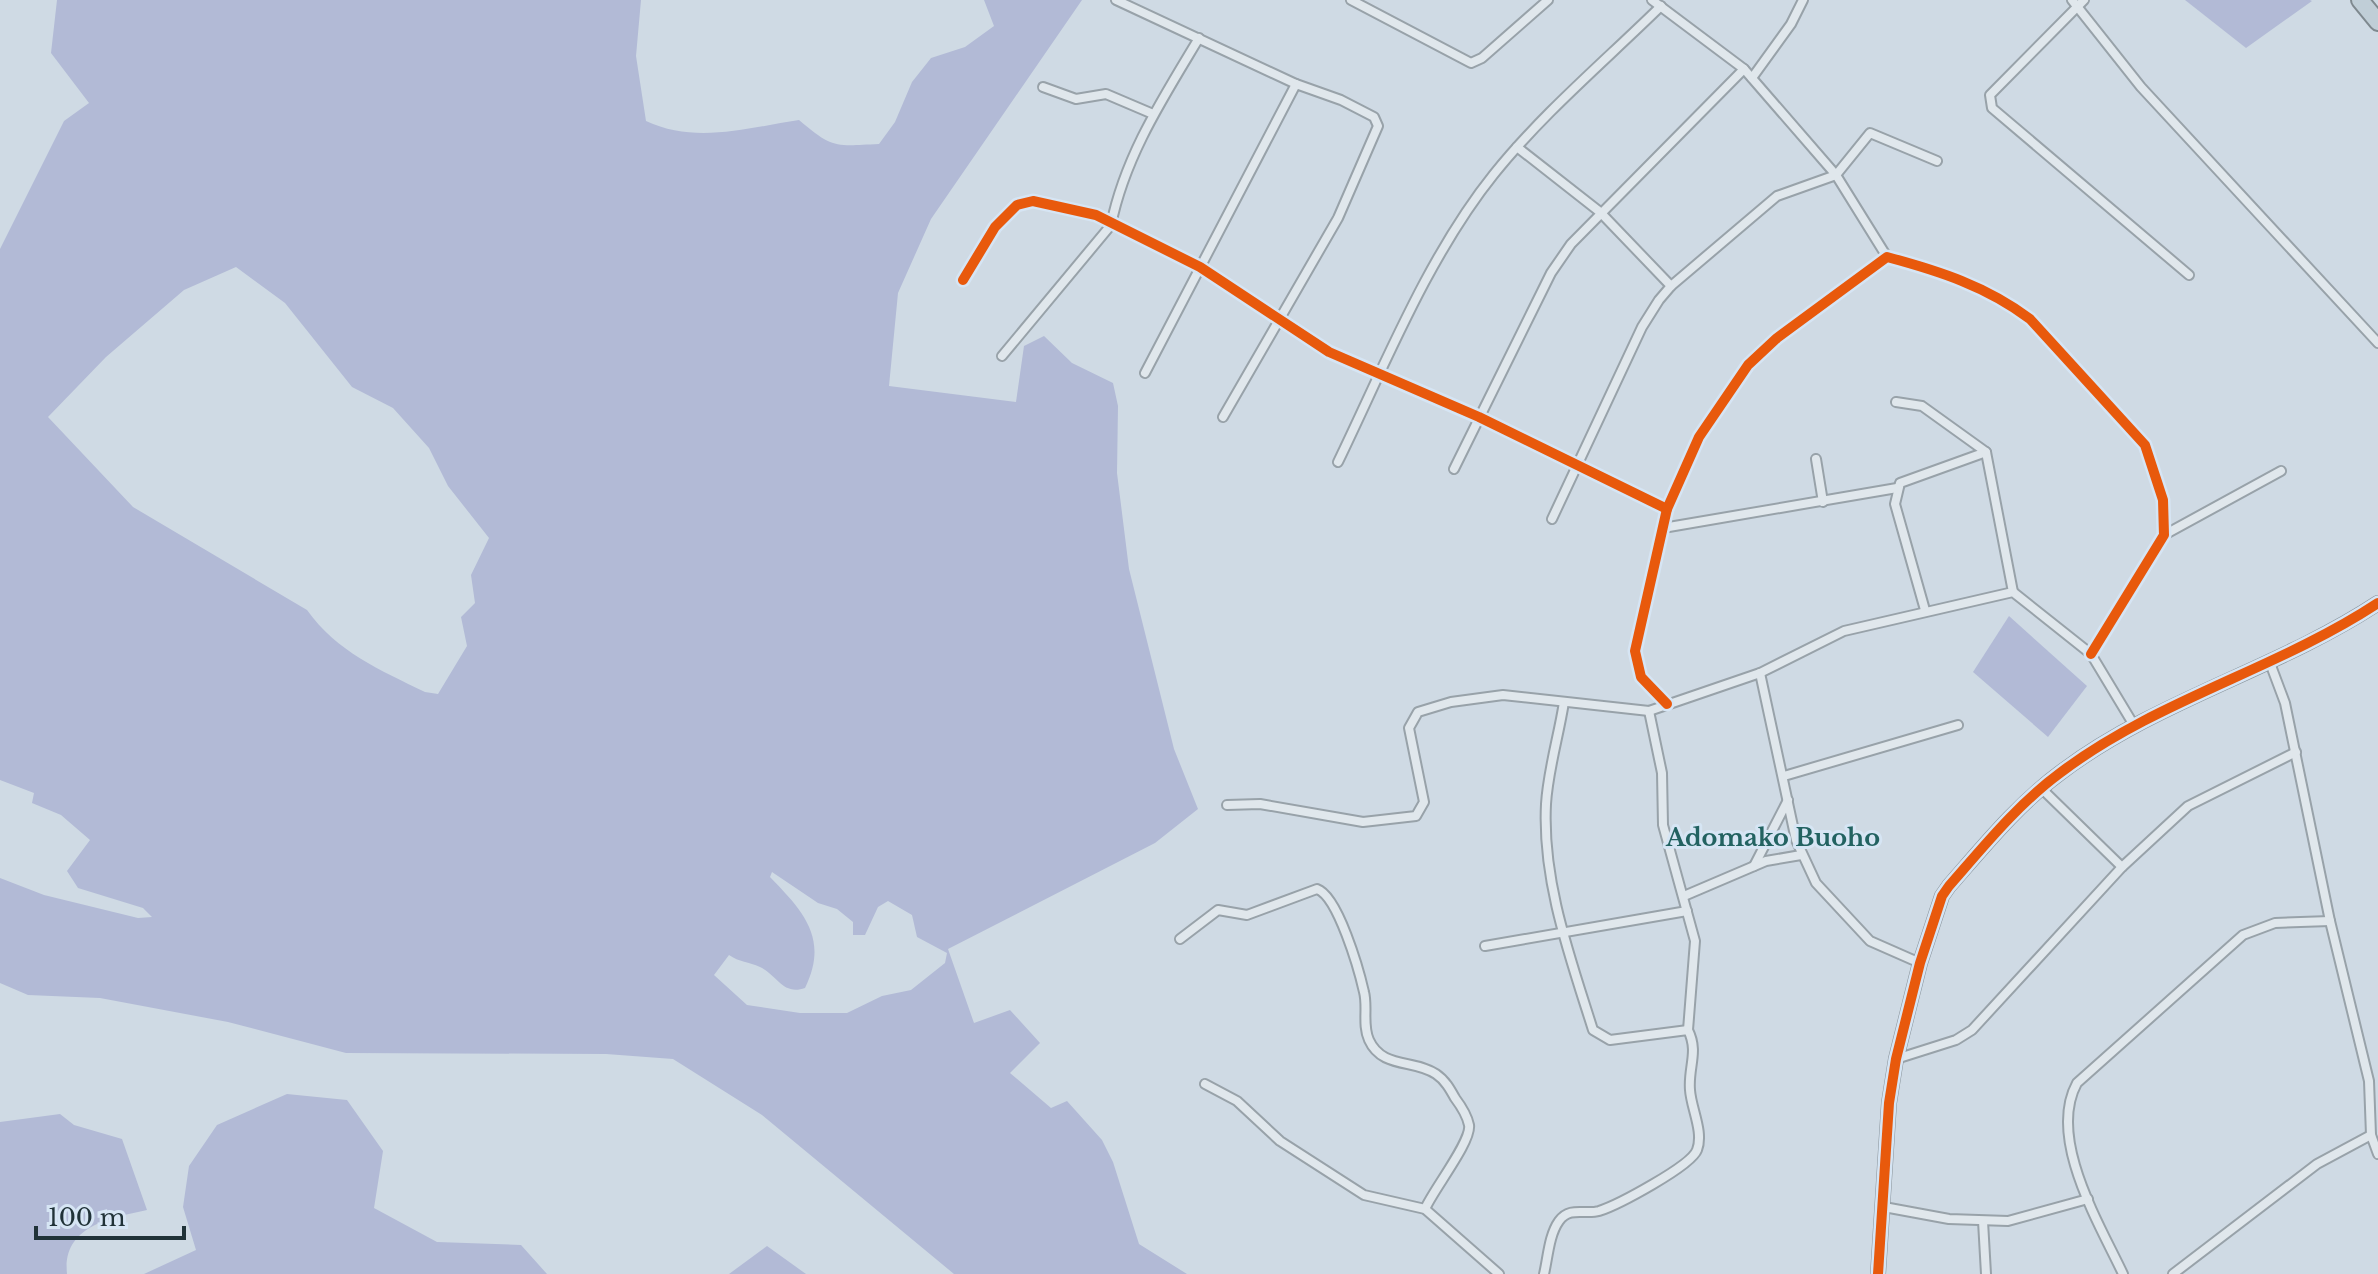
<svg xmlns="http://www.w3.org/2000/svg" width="2378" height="1274" font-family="'Libre Baskerville',serif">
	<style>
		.green { fill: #b2bad6; fill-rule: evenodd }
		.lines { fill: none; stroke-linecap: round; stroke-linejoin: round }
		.street-casing { stroke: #98a2a9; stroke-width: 12 }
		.secondary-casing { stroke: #889299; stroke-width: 16 }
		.highway-casing { stroke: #7f898f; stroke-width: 20 }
		.street { stroke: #e0e7ec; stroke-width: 8 }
		.secondary { stroke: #e0e7ec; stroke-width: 12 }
		.highway { stroke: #c0ced7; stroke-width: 16 }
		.cycleway-casing { stroke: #d6e5f4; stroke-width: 15 }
		.cycleway { stroke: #e8590c; stroke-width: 10 }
		.labels { text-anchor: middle; stroke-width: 6; stroke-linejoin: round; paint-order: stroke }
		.quarter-label { font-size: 24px; font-weight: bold; fill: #226261; stroke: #d6e5f4 }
	</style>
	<rect width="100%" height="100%" fill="#cfdae4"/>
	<!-- green -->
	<g class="green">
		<path d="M57,0H641L636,56L646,121C695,144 747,128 799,120C833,149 835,146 879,144L895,122L912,82L931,58L965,47L994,26L984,0H1082L931,219L898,293L889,386L1016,402L1024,346L1044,336L1072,363L1113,383L1118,406L1117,473L1129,569L1174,749L1198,809L1155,843L948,949L974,1023L1010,1010L1040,1043L1010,1073L1051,1108L1067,1101L1102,1140L1113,1162L1139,1244L1187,1274H954L762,1115L673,1059L606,1054L346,1053L228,1022L100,998L28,995L0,983V878L44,895L138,918L152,917L143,908L78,888L67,871L90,840L61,815L32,803L34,793L0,780V249L64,121L89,103L51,53ZM236,267L285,303L352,387L393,408L429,448L448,486L489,538L471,575L475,603L461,617L467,646L438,694L425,692C380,670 337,652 307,610L133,507L48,417L106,357L184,290ZM772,872L818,903L837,909L853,922V935H865L878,907L888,901L912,915L917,937L947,953L945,963L911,990L882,996L847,1013H800L747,1005L714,975L729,955C739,962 749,962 760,967C777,975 783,996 805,988C829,939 804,912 770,877Z"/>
		<path d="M2185,0H2310L2312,1L2246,48Z"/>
		<path d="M2009,616L2087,686L2048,737L1973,672Z"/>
		<path d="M287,1094L347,1100L383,1151L374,1208L437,1242L521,1245L547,1274H144L196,1250L183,1207L189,1166L217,1125Z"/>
		<path d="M60,1114L74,1125L122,1139L147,1210C110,1218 62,1226 67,1274H0V1122Z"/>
		<path d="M767,1246L806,1274H729Z"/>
	</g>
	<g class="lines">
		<defs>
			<g id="street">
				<path d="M1116,0L1296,84L1341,100L1374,117L1378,126L1338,218L1223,417"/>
				<path d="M1351,0L1471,63L1482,58L1548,0"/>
				<path d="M1652,0L1744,69L1836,175L1887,257"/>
				<path d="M2072,0L2141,87L2378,343"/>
				<path d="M2084,0L1990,95L1992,108L2189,275"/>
				<path d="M1752,78L1791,24L1803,0"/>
				<path d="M1043,87L1076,99L1106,94L1153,114"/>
				<path d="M1517,147L1600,212L1671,286"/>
				<path d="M963,280L995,227L1017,205L1033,201L1096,215L1200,267L1329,352L1479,417L1667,509"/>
				<path d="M1002,356L1111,225C1125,156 1163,98 1199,38"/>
				<path d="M1145,373L1296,84"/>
				<path d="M1896,402L1922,406L1986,452L2013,592"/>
				<path d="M1816,459L1823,502"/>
				<path d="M1338,462C1384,367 1428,256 1494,174C1543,113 1605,61 1661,6"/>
				<path d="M1454,469L1551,273L1571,244L1744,69"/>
				<path d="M1552,519L1642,327L1659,300L1671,286L1777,196L1836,175L1870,133L1937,161"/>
				<path d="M1663,528L1897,488"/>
				<path d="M2164,535L2281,471"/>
				<path d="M1925,610L1895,504L1900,483L1986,452"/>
				<path d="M2270,663L2285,703L2330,921L2369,1081L2371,1135L2378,1154"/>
				<path d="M1760,673L1796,840L1816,883L1870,941L1920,963"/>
				<path d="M1564,702C1559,735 1548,770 1546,804C1542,881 1570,957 1593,1030L1610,1040L1688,1030"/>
				<path d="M1667,704L1641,677L1635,651L1667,509L1699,437L1748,365L1777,338L1887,257C1939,271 1986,286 2030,319L2145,445L2163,500L2164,535L2091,654"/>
				<path d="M1784,776L1958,725"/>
				<path d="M2041,788L2122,867"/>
				<path d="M1227,805L1260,804L1363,822L1416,816L1424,802L1409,728L1418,712L1451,702L1503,695L1649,711L1760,673L1844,631L2013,592L2091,654L2135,727"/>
				<path d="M1754,866L1788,800"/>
				<path d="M1684,896L1766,861L1801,855"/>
				<path d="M1180,939L1218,910L1247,915L1317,889C1338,896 1359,970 1364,992C1368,1007 1362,1025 1369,1040C1382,1069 1414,1059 1436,1074C1445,1080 1450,1089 1455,1098C1461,1106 1467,1115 1469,1125C1472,1141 1433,1190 1425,1209"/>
				<path d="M1485,946L1687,911"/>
				<path d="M1896,1059L1956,1040L1972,1030L2122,867L2188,806L2296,752"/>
				<path d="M1205,1084L1237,1101L1280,1141L1364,1195L1425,1209L1499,1274"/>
				<path d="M1884,1207L1949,1219L2008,1221L2088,1199"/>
				<path d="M1983,1221L1986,1274"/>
				<path d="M1544,1274C1548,1257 1549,1235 1559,1221C1570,1206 1585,1215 1599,1211C1618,1205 1691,1166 1697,1150C1704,1132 1691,1108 1690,1090C1688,1067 1699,1052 1688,1030L1695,941L1663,825L1662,773L1649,711"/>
				<path d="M2123,1274C2099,1223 2047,1138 2077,1083L2243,935L2275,923L2330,921"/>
				<path d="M2173,1274L2317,1164L2371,1135"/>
			</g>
			<path id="secondary" d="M1878,1274L1889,1103L1896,1059L1920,963L1942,896L1949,886C1984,846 2018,804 2060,773C2156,700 2278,669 2378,603"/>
			<path id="highway" d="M2360,0L2378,22"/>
		</defs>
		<!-- street casing -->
		<use href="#street" class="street-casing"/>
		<!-- secondary casing -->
		<use href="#secondary" class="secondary-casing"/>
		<!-- highway casing -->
		<use href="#highway" class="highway-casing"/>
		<!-- street -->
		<use href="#street" class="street"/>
		<!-- secondary -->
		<use href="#secondary" class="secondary"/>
		<!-- highway -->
		<use href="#highway" class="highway"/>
		<defs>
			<g id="cycleway">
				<path d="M963,280L995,227L1017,205L1033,201L1096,215L1200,267L1329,352L1479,417L1667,509"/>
				<path d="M1667,704L1641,677L1635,651L1667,509L1699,437L1748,365L1777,338L1887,257C1939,271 1986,286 2030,319L2145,445L2163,500L2164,535L2091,654"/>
				<path d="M1878,1274L1889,1103L1896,1059L1920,963L1942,896L1949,886C1984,846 2018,804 2060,773C2156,700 2278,669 2378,603"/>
			</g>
		</defs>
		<!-- cycleway casing -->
		<use href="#cycleway" class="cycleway-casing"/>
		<!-- cycleway -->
		<use href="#cycleway" class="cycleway"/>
	</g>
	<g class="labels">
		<!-- quarter labels -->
		<g class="quarter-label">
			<text x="1773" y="846">Adomako Buoho</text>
		</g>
	</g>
	<!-- scale -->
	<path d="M36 1226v12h148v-12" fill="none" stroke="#203238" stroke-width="4"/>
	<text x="48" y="1226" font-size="24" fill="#203238" stroke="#d6e5f4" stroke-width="6" paint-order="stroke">100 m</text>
</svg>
